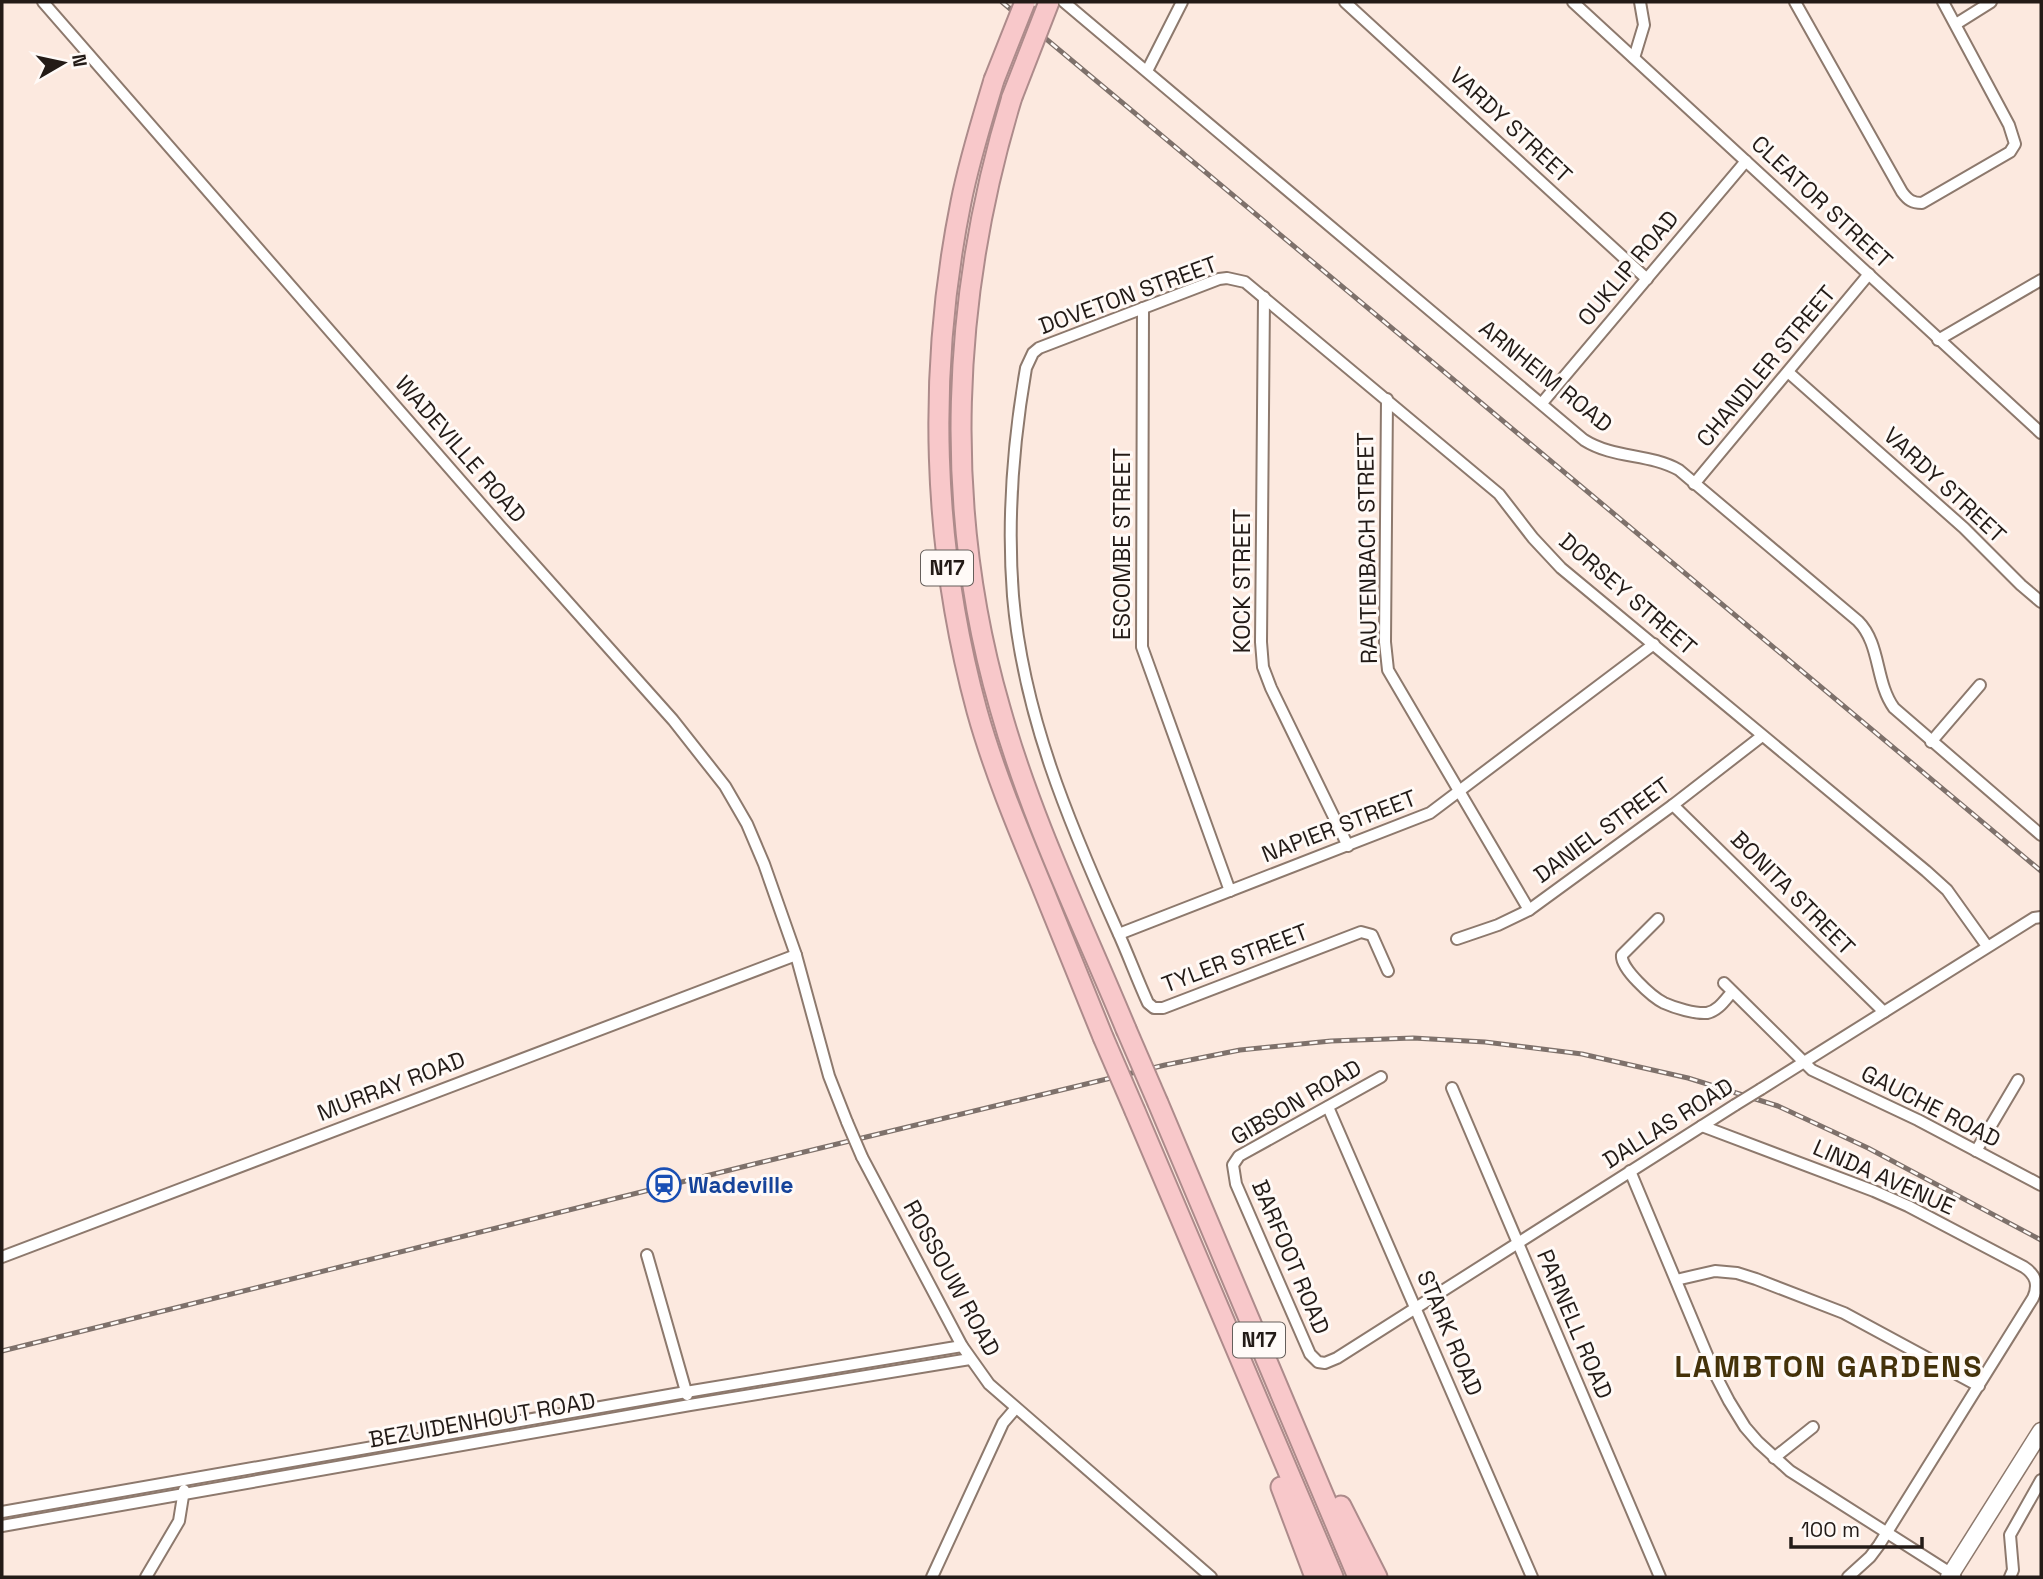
<svg xmlns="http://www.w3.org/2000/svg" width="2043" height="1579" font-family="'Space Grotesk',sans-serif">
	<style>
		.lines { fill: none; stroke-linecap: round; stroke-linejoin: round }
		.street-casing { stroke: #8d796d; stroke-width: 14 }
		.secondary-casing { stroke: #8d796d; stroke-width: 19 }
		.highway-casing { stroke: #ad8b8b; stroke-width: 23 }
		.street { stroke: #fff; stroke-width: 10 }
		.secondary { stroke: #fff; stroke-width: 16 }
		.highway { stroke: #f8c8ca; stroke-width: 19 }
		.rail-casing { stroke: #7e716b; stroke-width: 5 }
		.rail { stroke: #fffaf7; stroke-width: 2.5; stroke-dasharray: 8; stroke-linecap: butt }
		.street-bridge-casing { stroke: #8d796d; stroke-width: 14; stroke-linecap: butt }
		.highway-bridge-casing { stroke: #ad8b8b; stroke-width: 23; stroke-linecap: butt }
		.street-bridge { stroke: #fff; stroke-width: 10 }
		.highway-bridge { stroke: #f8c8ca; stroke-width: 19 }
		.labels { text-anchor: middle; stroke-width: 6; stroke-linejoin: round; paint-order: stroke }
		.shield { fill: #fffaf7; stroke: #655e5a; stroke-width: 2 }
		.shield-label { font-size: 21px; font-weight: bold; fill: #231b17 }
		.street-label { font-size: 23px; fill: #231b17; stroke: #fffaf7 }
		.transit-label { font-size: 23px; font-weight: bold; fill: #164399; stroke: #fffaf7; text-anchor: start }
		.district-label { font-size: 30px; font-weight: bold; letter-spacing: 2px; fill: #44320a; stroke: #fffaf7 }
	</style>
	<rect width="100%" height="100%" fill="#fce9df"/>
	<g class="lines">
		<defs>
			<g id="street">
				<path d="M43,2L500,526L673,720L725,786L747,824L764,864L796,955L829,1076L847,1122"/>
				<path d="M1064,2L1584,440C1614,459 1649,453 1679,470L1858,621C1881,644 1875,682 1894,708L2041,835"/>
				<path d="M1345,2L1647,279"/>
				<path d="M1573,2L2041,433"/>
				<path d="M1795,2L1902,192C1908,200 1912,203 1922,203L2010,152L2015,144L2009,125L1943,2"/>
				<path d="M1956,24L1991,2"/>
				<path d="M1634,58L1644,25L1640,2"/>
				<path d="M1147,71L1182,2"/>
				<path d="M1264,297L1261,642L1263,667L1271,688L1348,846"/>
				<path d="M1143,308L1142,647L1230,891"/>
				<path d="M1938,340L2041,280"/>
				<path d="M1788,372L1964,528L2021,585L2041,602"/>
				<path d="M1387,399L1385,642L1388,670L1529,910"/>
				<path d="M1542,403L1746,161"/>
				<path d="M1694,484L1869,274"/>
				<path d="M1931,742L1980,685"/>
				<path d="M1673,805L1884,1012"/>
				<path d="M1658,919L1622,955C1620,968 1652,997 1664,1003C1675,1008 1695,1014 1707,1013C1718,1011 1725,1000 1732,992"/>
				<path d="M1119,934L1430,813L1654,644"/>
				<path d="M1457,939L1498,925L1529,910L1673,805L1762,736"/>
				<path d="M1388,971L1372,935L1361,932L1163,1008H1154L1148,1003C1137,979 1128,954 1117,930C1069,823 1023,714 1013,596C1007,519 1013,443 1026,368L1033,353L1039,348L1219,279L1227,278L1245,282L1499,494L1533,538L1561,568L1926,871L1947,890L1987,946"/>
				<path d="M1724,983L1812,1070L1918,1120L2041,1185"/>
				<path d="M1381,1077L1239,1156L1233,1165L1236,1184L1310,1354L1318,1362L1325,1363L1337,1358L1735,1105"/>
				<path d="M1452,1088L1660,1577"/>
				<path d="M1761,1089L2034,918L2041,917"/>
				<path d="M1328,1107L1532,1577"/>
				<path d="M1702,1126L1874,1191L1908,1206L2024,1267C2036,1275 2039,1285 2033,1298L1879,1545L1870,1557L1848,1577"/>
				<path d="M1976,1151L2018,1080"/>
				<path d="M862,1157L962,1346L989,1384L1211,1577"/>
				<path d="M1630,1171L1715,1374L1729,1401L1745,1427L1758,1442L1790,1471L1955,1576"/>
				<path d="M647,1255L687,1395"/>
				<path d="M2,1257L796,955"/>
				<path d="M1676,1280L1715,1271L1737,1273L1756,1279L1844,1313L1979,1386"/>
				<path d="M1774,1458L1813,1427"/>
				<path d="M2,1512L686,1392L962,1346"/>
				<path d="M2,1526L690,1405L970,1359"/>
				<path d="M146,1577L179,1521L184,1490"/>
				<path d="M932,1577L1003,1423L1015,1409"/>
				<path d="M2010,1577L2013,1570L2010,1535L2041,1480"/>
			</g>
			<path id="secondary" d="M1949,1577L2041,1431"/>
			<g id="highway">
				<path d="M994,80C982,120 969,161 961,202C927,371 932,545 977,711C994,772 1019,831 1043,889C1063,938 1083,988 1103,1037"/>
				<path d="M1012,97C951,296 942,508 1000,708C1031,819 1082,923 1126,1029"/>
				<path d="M1158,1103L1358,1577"/>
				<path d="M1135,1111L1333,1577"/>
				<path d="M1281,1487L1315,1577"/>
				<path d="M1341,1506L1377,1577"/>
			</g>
		</defs>
		<!-- street casing -->
		<use href="#street" class="street-casing"/>
		<!-- secondary casing -->
		<use href="#secondary" class="secondary-casing"/>
		<!-- highway casing -->
		<use href="#highway" class="highway-casing"/>
		<!-- street -->
		<use href="#street" class="street"/>
		<!-- secondary -->
		<use href="#secondary" class="secondary"/>
		<!-- highway -->
		<use href="#highway" class="highway"/>
		<defs>
			<g id="rail">
				<path d="M1002,2L2041,871"/>
				<path d="M2,1351L746,1166L1165,1065L1240,1050L1331,1041L1413,1038L1485,1042L1582,1054L1688,1078L1778,1106L1868,1148L2041,1240"/>
			</g>
		</defs>
		<!-- rail casing -->
		<use href="#rail" class="rail-casing"/>
		<!-- rail -->
		<use href="#rail" class="rail"/>
		<defs>
			<g id="street-bridge">
				<path d="M1735,1105L1761,1089"/>
				<path d="M847,1122L862,1157"/>
			</g>
			<g id="highway-bridge">
				<path d="M994,80L1025,2"/>
				<path d="M1012,97L1049,2"/>
				<path d="M1126,1029L1158,1103"/>
				<path d="M1103,1037L1135,1111"/>
			</g>
		</defs>
		<!-- street-bridge casing -->
		<use href="#street-bridge" class="street-bridge-casing"/>
		<!-- highway-bridge casing -->
		<use href="#highway-bridge" class="highway-bridge-casing"/>
		<!-- street-bridge -->
		<use href="#street-bridge" class="street-bridge"/>
		<!-- highway-bridge -->
		<use href="#highway-bridge" class="highway-bridge"/>
	</g>
	<!-- icons -->
	<defs>
		<symbol id="station-ring" viewBox="-11 -11 22 22"><circle r="9.5" fill="#fffaf7" stroke="#1a4fb4" stroke-width="1.5"/><path d="M-3-6H3Q5-6 5-4V2Q5 4 3 4L4.5 6H3L1.5 4h-3L-3 6H-4.5L-3 4Q-5 4-5 2V-4Q-5-6-3-6ZM-3.5-4v3h7v-3ZM-3.5 1v1.5H-2V1ZM2 1v1.5H3.5V1Z" fill="#1a4fb4"/></symbol>
	</defs>
	<g fill-rule="evenodd">
		<use href="#station-ring" x="645" y="1166" width="38" height="38"/>
	</g>
	<g class="labels">
		<!-- shield labels -->
		<g class="shield">
			<rect x="921" y="550.5" width="52" height="35" rx="5"/>
			<rect x="1233" y="1322.5" width="52" height="35" rx="5"/>
		</g>
		<g class="shield-label">
			<text x="947" y="575">N17</text>
			<text x="1259" y="1347">N17</text>
		</g>
		<!-- street labels -->
		<g class="street-label">
			<text transform="translate(1511 125) rotate(43)" y="8">VARDY STREET</text>
			<text transform="translate(1822 202) rotate(43)" y="8">CLEATOR STREET</text>
			<text transform="translate(1628 268) rotate(-50)" y="8">OUKLIP ROAD</text>
			<text transform="translate(1128 295) rotate(-20)" y="8">DOVETON STREET</text>
			<text transform="translate(1766 366) rotate(-50)" y="8">CHANDLER STREET</text>
			<text transform="translate(1546 376) rotate(39)" y="8">ARNHEIM ROAD</text>
			<text transform="translate(461 449) rotate(49)" y="8">WADEVILLE ROAD</text>
			<text transform="translate(1945 485) rotate(43)" y="8">VARDY STREET</text>
			<text transform="translate(1122 544) rotate(-90)" y="8">ESCOMBE STREET</text>
			<text transform="translate(1367 548) rotate(-91)" y="8">RAUTENBACH STREET</text>
			<text transform="translate(1242 581) rotate(-90)" y="8">KOCK STREET</text>
			<text transform="translate(1628 594) rotate(41)" y="8">DORSEY STREET</text>
			<text transform="translate(1339 826) rotate(-21)" y="8">NAPIER STREET</text>
			<text transform="translate(1602 830) rotate(-36)" y="8">DANIEL STREET</text>
			<text transform="translate(1793 893) rotate(45)" y="8">BONITA STREET</text>
			<text transform="translate(1235 958) rotate(-21)" y="8">TYLER STREET</text>
			<text transform="translate(391 1086) rotate(-21)" y="8">MURRAY ROAD</text>
			<text transform="translate(1296 1102) rotate(-30)" y="8">GIBSON ROAD</text>
			<text transform="translate(1931 1106) rotate(27)" y="8">GAUCHE ROAD</text>
			<text transform="translate(1668 1123) rotate(-32)" y="8">DALLAS ROAD</text>
			<text transform="translate(1884 1177) rotate(24)" y="8">LINDA AVENUE</text>
			<text transform="translate(1291 1257) rotate(67)" y="8">BARFOOT ROAD</text>
			<text transform="translate(952 1278) rotate(61)" y="8">ROSSOUW ROAD</text>
			<text transform="translate(1575 1324) rotate(67)" y="8">PARNELL ROAD</text>
			<text transform="translate(1450 1333) rotate(67)" y="8">STARK ROAD</text>
			<text transform="translate(482 1420) rotate(-10)" y="8">BEZUIDENHOUT ROAD</text>
		</g>
		<!-- transit labels -->
		<g class="transit-label">
			<text x="688" y="1193">Wadeville</text>
		</g>
		<!-- district labels -->
		<g class="district-label">
			<text x="1829" y="1377">LAMBTON GARDENS</text>
		</g>
	</g>
	<!-- border -->
	<rect width="2043" height="1579" fill="none" stroke="#231b17" stroke-width="7"/>
	<!-- north arrow -->
	<g transform="translate(63 63) rotate(81)" stroke="#fffaf7" stroke-width="5" paint-order="stroke">
	<path d="M0-5L12 26L0 18L-12 26Z" fill="#231b17"/>
	<text y="-10" font-size="19" font-weight="bold" text-anchor="middle" fill="#231b17">N</text>
	</g>
	<!-- scale -->
	<path d="M1791 1537v10h131v-10" fill="none" stroke="#231b17" stroke-width="3.5"/>
	<text x="1801" y="1537" font-size="21" fill="#231b17" stroke="#fffaf7" stroke-width="5" paint-order="stroke">100 m</text>
</svg>
